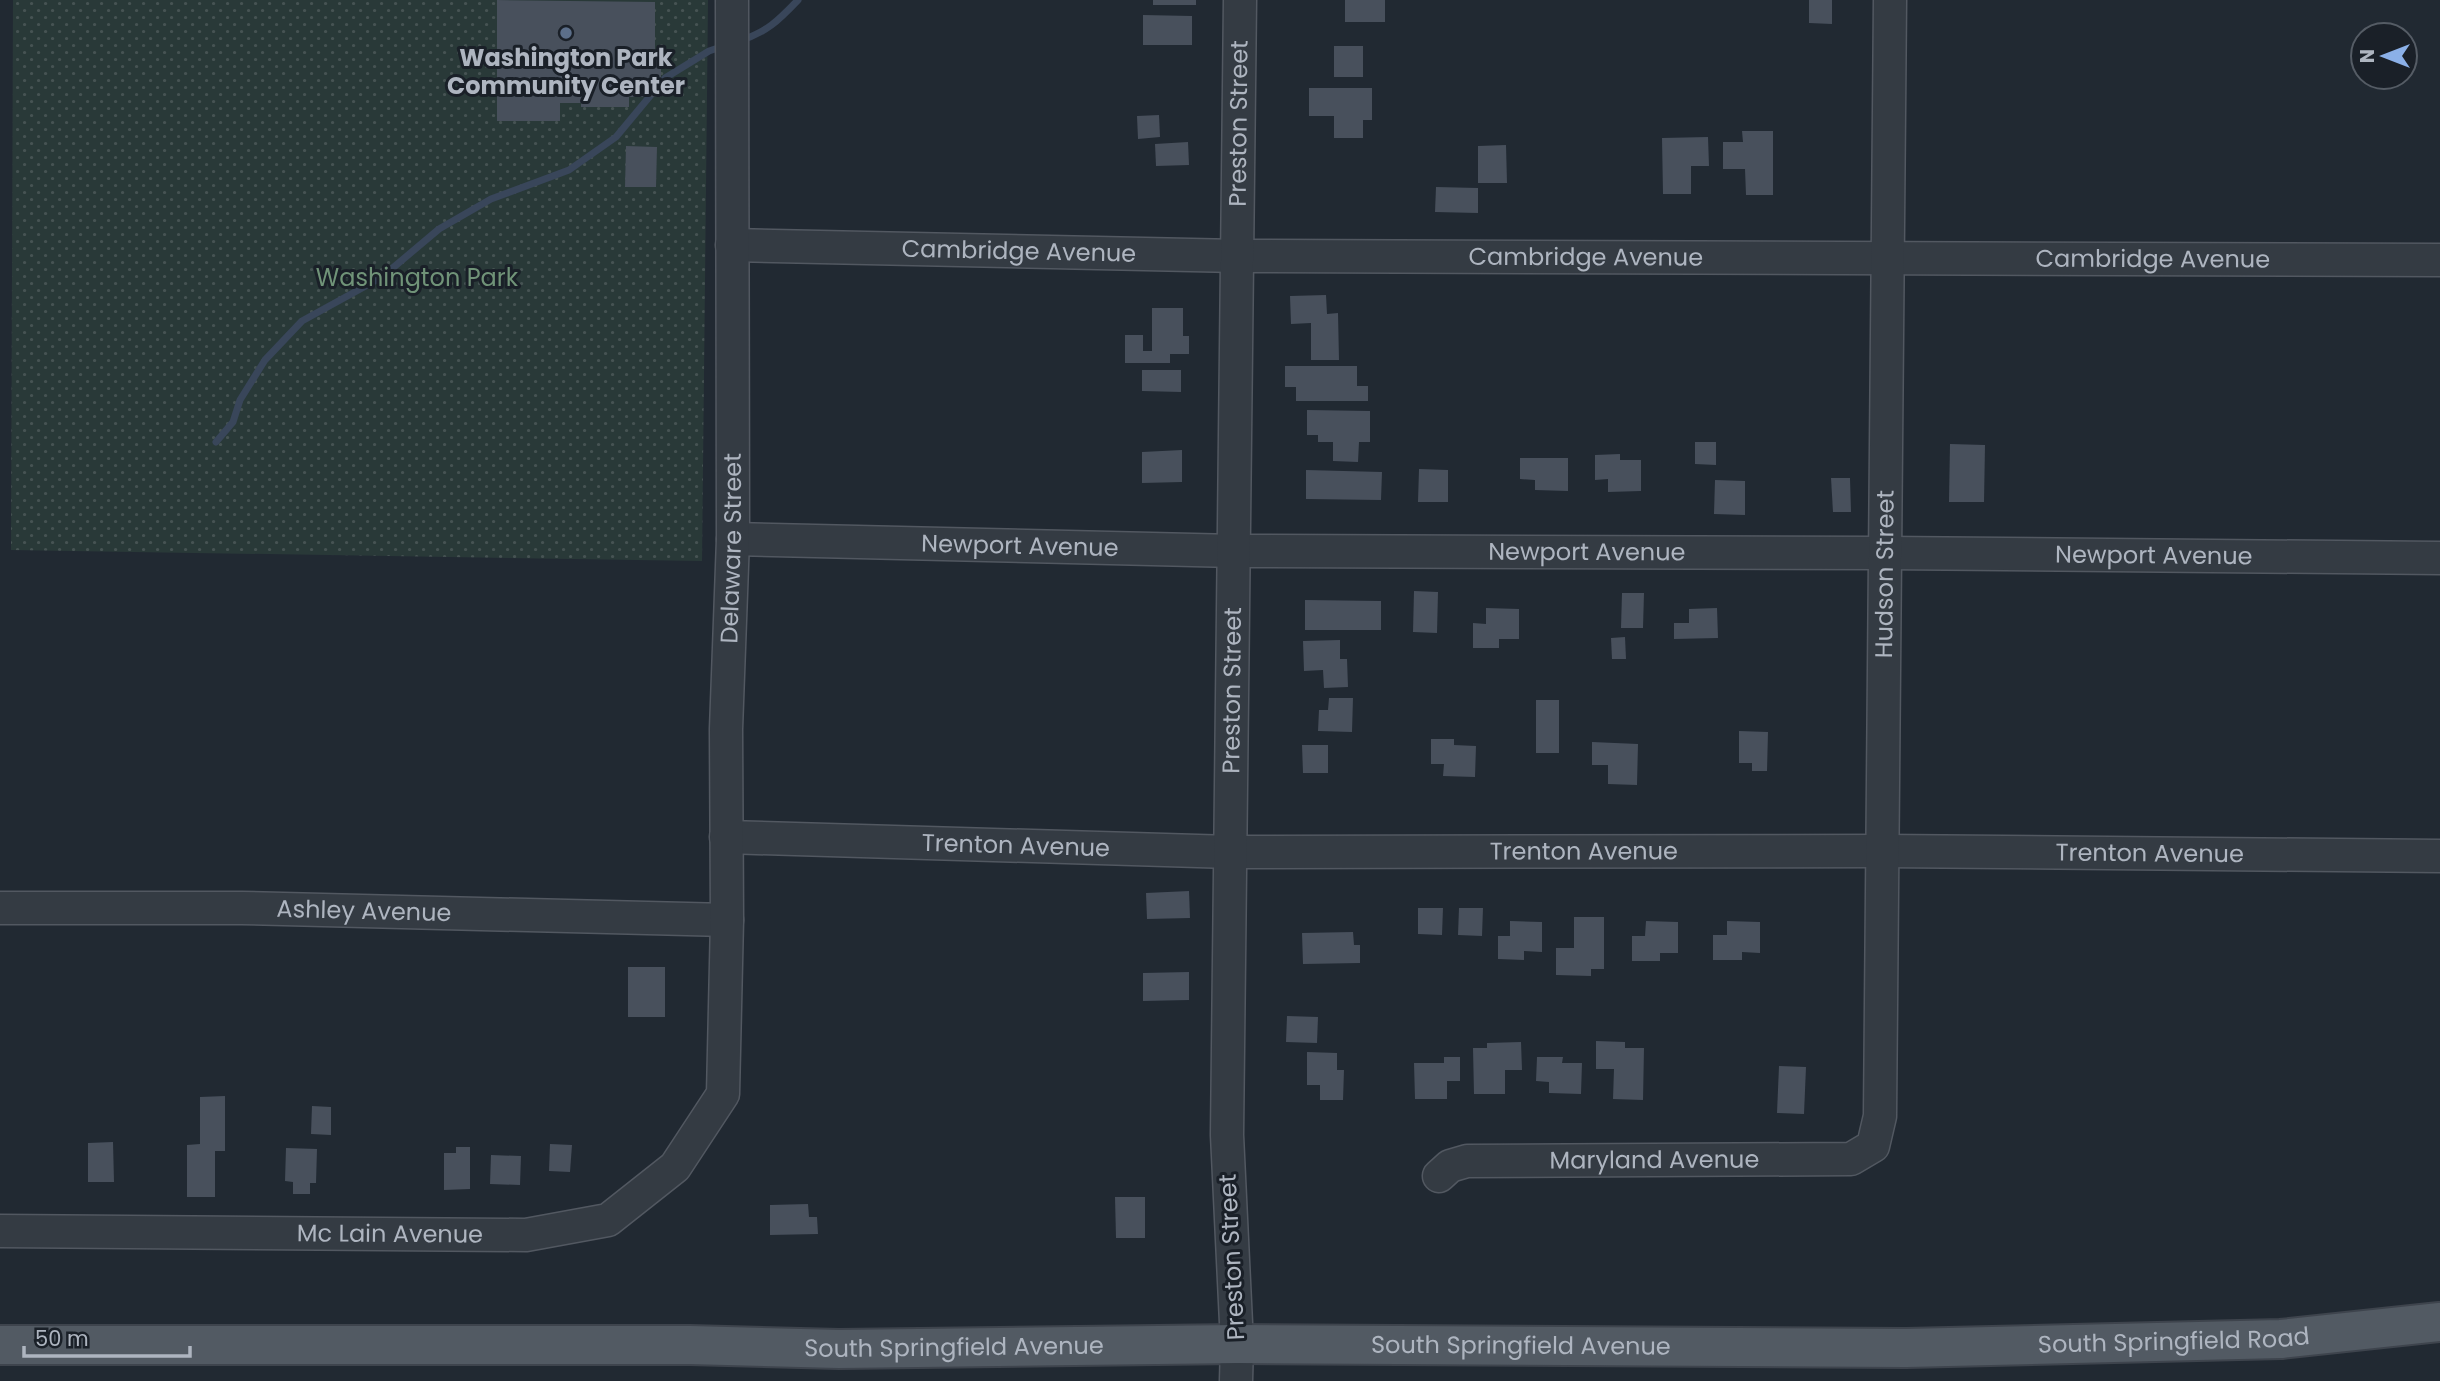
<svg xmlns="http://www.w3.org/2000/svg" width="2440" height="1381" font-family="Poppins,sans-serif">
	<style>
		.park { fill: url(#park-dots) }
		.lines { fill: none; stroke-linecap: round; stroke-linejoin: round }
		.stream { stroke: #39465a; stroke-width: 7 }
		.building { fill: #48505c }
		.minor-casing { stroke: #525861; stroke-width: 35 }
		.major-casing { stroke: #3e444d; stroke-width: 42 }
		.minor { stroke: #343b43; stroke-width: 32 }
		.major { stroke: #525a63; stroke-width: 38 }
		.service-dot { fill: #5c6f8a; stroke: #1a2028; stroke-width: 2.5 }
		.labels { text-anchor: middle; stroke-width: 6; stroke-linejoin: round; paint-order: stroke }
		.poi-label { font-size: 24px; font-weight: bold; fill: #aeb5c0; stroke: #1a2028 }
		.street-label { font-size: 24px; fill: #aeb5c0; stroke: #1a2028 }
		.park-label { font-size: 24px; fill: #709378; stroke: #1a2028 }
	</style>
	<defs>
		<pattern id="park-dots" width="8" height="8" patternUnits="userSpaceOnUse" patternTransform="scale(1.75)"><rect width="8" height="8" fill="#293938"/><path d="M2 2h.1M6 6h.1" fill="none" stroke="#465353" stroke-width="1.8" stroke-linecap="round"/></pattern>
	</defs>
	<rect width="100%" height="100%" fill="#212932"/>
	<!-- park -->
	<path class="park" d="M13,0H708L702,561L11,550Z"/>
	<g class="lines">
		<!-- stream -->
		<g class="stream">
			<path d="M739,41C767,32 778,21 798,0"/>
			<path d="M216,442L233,422L240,400L265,360L302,321L382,277L439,229L491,199L569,170L616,137L665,78L709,51L724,46"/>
		</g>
	</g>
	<!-- building -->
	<g class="building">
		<path d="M497,0L655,2V55H661V97H629V107H581V103H560V121H497Z"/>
		<rect x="1153" y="0" width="43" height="5"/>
		<rect x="1345" y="0" width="40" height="22"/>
		<path d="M1809,0H1832V24L1809,23Z"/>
		<path d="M1143,15L1192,16V45H1143Z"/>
		<rect x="1334" y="46" width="29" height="31"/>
		<path d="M1309,88H1372V120H1363V138H1334V116H1309Z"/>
		<path d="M1159,115L1160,137L1138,139L1137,116Z"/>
		<path d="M1742,131H1773V195H1746L1745,169H1723V142H1743Z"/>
		<path d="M1708,137L1709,166H1691V194H1663L1662,138Z"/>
		<path d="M1188,142L1189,165L1156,166L1155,144Z"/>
		<path d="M1506,145L1507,183H1478V146Z"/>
		<path d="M626,146L657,147L656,187H625Z"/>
		<path d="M1436,187L1478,188V213L1435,212Z"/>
		<path d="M1326,295L1327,314L1338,313L1339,360H1311V323L1291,324L1290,296Z"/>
		<path d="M1152,308H1183V336H1189V354H1170V363H1125V335H1143V351H1152Z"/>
		<path d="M1285,366H1357V386H1368V401H1296V387H1285Z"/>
		<path d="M1142,370H1181V392L1142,391Z"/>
		<path d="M1307,410L1370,411V442H1359L1358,462L1333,461V442H1318V435H1307Z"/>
		<path d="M1695,442H1716V465L1695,464Z"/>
		<path d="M1950,444L1985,445L1984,502H1949Z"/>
		<path d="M1182,450V482L1142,483V452Z"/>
		<path d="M1620,454V460H1641V491L1608,492V479L1595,480V455Z"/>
		<path d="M1520,458H1568V491L1535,490V480L1520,479Z"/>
		<path d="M1419,469L1448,470V502H1418Z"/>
		<path d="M1306,470L1382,472L1381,500L1306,499Z"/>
		<path d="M1831,478H1850L1851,512H1833Z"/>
		<path d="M1715,480L1745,481V515L1714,514Z"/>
		<path d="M1414,591L1438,592L1437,633L1413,632Z"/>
		<path d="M1622,593H1644L1643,628H1621Z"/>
		<path d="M1305,600L1381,601V630H1305Z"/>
		<path d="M1486,608L1519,609V639H1499V648H1473V623L1486,624Z"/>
		<path d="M1717,608L1718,638L1674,639V623H1689V609Z"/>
		<path d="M1625,637L1626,659H1612L1611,638Z"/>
		<path d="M1340,640V659H1347L1348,687L1324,688L1323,670L1304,671L1303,641Z"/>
		<path d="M1329,698H1353L1352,732L1318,731L1319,710H1328Z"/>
		<rect x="1536" y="700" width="23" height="53"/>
		<path d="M1739,731L1768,732L1767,771H1752V763H1739Z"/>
		<path d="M1431,739H1454V745L1476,746L1475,777L1443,776L1444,764H1431Z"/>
		<path d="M1592,742L1638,744L1637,785L1608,784V765H1592Z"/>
		<path d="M1302,745H1328V773H1303Z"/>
		<path d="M1189,891L1190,918L1147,919L1146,893Z"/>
		<path d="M1418,908H1443L1442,935L1418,934Z"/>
		<path d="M1459,908H1483L1482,936L1458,935Z"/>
		<path d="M1574,917H1604V969H1591V976L1556,975V948H1574Z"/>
		<path d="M1510,921L1542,922V952L1524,951V960L1498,959V936H1510Z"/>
		<path d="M1646,921L1678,922V953H1660V961H1632V936H1645Z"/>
		<path d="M1727,921L1760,922V953L1742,952V960H1713V935H1727Z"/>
		<path d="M1353,932L1354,945H1360V963L1303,964L1302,933Z"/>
		<rect x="628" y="967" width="37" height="50"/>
		<path d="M1189,972V1000L1143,1001V973Z"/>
		<path d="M1287,1016L1318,1017L1317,1043L1286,1042Z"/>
		<path d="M1596,1041L1625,1042V1048H1644L1643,1100L1613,1099L1614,1069H1596Z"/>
		<path d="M1521,1042L1522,1070H1505V1094H1474L1473,1048H1487V1043Z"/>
		<path d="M1307,1052L1337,1053V1070H1344L1343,1100H1320V1085H1307Z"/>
		<path d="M1444,1057H1460V1081H1447V1099H1415L1414,1063H1444Z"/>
		<path d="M1537,1057H1563L1562,1063H1582L1581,1094L1549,1093V1082L1536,1081Z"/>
		<path d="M1779,1066L1806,1067L1804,1114L1777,1113Z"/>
		<path d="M225,1096V1151H215V1197H187V1145L200,1144V1097Z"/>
		<path d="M312,1106L331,1107V1135L311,1134Z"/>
		<path d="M113,1142L114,1182H88V1143Z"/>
		<path d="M550,1144L572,1145L570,1172L549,1171Z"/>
		<path d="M456,1147H470V1189L444,1190V1153H456Z"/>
		<path d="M286,1148L317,1149L316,1183H310V1194H293V1182L285,1181Z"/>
		<path d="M491,1155L521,1156L520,1185L490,1184Z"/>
		<path d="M1115,1197H1145V1238H1116Z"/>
		<path d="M808,1204L809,1217H817L818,1234L770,1235V1205Z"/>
	</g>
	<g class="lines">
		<defs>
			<g id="minor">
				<path id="s1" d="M732,245L1238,256L2440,260"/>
				<path id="s2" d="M733,539L1235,551L1886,553L2440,558"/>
				<path id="s3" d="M726,837L1231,852L1883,851L2440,856"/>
				<path id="s4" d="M0,908H242L727,920"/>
				<path id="s5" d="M1439,1176L1450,1166L1467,1161L1851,1159L1873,1146L1880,1116L1890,0"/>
				<path id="s6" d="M0,1231L526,1235L608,1220L675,1167L723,1094L727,920L726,729L733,539L732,0"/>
				<path id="s7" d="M1236,1381L1237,1344L1227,1135L1240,0"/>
			</g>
			<g id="major">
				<path id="s8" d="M0,1345H690L839,1349L1237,1344L1906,1348L2281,1339L2440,1322"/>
			</g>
		</defs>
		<!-- minor casing -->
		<use href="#minor" class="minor-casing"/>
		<!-- major casing -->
		<use href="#major" class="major-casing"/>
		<!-- minor -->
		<use href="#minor" class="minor"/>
		<!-- major -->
		<use href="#major" class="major"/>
	</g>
	<!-- markers -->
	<circle class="service-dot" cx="566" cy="33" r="7"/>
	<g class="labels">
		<!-- poi labels -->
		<g class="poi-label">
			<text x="566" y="66">Washington Park<tspan x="566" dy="28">Community Center</tspan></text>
		</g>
		<!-- street labels -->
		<g class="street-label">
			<text dy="8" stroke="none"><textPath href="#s7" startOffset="1258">Preston Street</textPath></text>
			<text dy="8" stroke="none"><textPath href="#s1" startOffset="287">Cambridge Avenue</textPath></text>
			<text dy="8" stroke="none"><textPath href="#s1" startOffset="854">Cambridge Avenue</textPath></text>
			<text dy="8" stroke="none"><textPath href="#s1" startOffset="1421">Cambridge Avenue</textPath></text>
			<text dy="8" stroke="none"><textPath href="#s2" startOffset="287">Newport Avenue</textPath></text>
			<text dy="8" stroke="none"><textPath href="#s6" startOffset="1328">Delaware Street</textPath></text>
			<text dy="8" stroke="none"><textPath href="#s2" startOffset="854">Newport Avenue</textPath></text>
			<text dy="8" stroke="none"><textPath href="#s2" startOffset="1421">Newport Avenue</textPath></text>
			<text dy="8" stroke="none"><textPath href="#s5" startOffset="1015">Hudson Street</textPath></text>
			<text dy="8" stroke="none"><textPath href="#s7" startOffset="691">Preston Street</textPath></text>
			<text dy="8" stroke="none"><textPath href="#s3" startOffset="290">Trenton Avenue</textPath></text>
			<text dy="8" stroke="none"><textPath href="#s3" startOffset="858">Trenton Avenue</textPath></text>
			<text dy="8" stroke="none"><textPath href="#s3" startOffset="1424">Trenton Avenue</textPath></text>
			<text dy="8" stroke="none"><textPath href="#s4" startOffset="364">Ashley Avenue</textPath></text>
			<text dy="8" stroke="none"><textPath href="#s5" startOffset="220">Maryland Avenue</textPath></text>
			<text dy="8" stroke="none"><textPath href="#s6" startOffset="390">Mc Lain Avenue</textPath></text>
			<text transform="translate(1232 1257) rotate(-93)" y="8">Preston Street</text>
			<text dy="8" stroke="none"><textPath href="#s8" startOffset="2174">South Springfield Road</textPath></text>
			<text dy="8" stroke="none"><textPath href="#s8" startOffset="1521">South Springfield Avenue</textPath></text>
			<text dy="8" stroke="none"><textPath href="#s8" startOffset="954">South Springfield Avenue</textPath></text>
		</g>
		<!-- park labels -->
		<g class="park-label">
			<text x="417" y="286">Washington Park</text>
		</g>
	</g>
	<!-- north arrow -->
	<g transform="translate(2384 56) rotate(270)"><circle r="33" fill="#1a2028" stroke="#555c65" stroke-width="2"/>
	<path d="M0-5L12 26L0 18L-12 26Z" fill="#8bb0e8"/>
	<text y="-10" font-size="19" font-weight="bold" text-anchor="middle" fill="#aeb5c0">N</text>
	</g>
	<!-- scale -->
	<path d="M24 1346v10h166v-10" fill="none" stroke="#aeb5c0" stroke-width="3.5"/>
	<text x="35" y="1346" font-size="21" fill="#aeb5c0" stroke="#1a2028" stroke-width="5" paint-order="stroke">50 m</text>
</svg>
